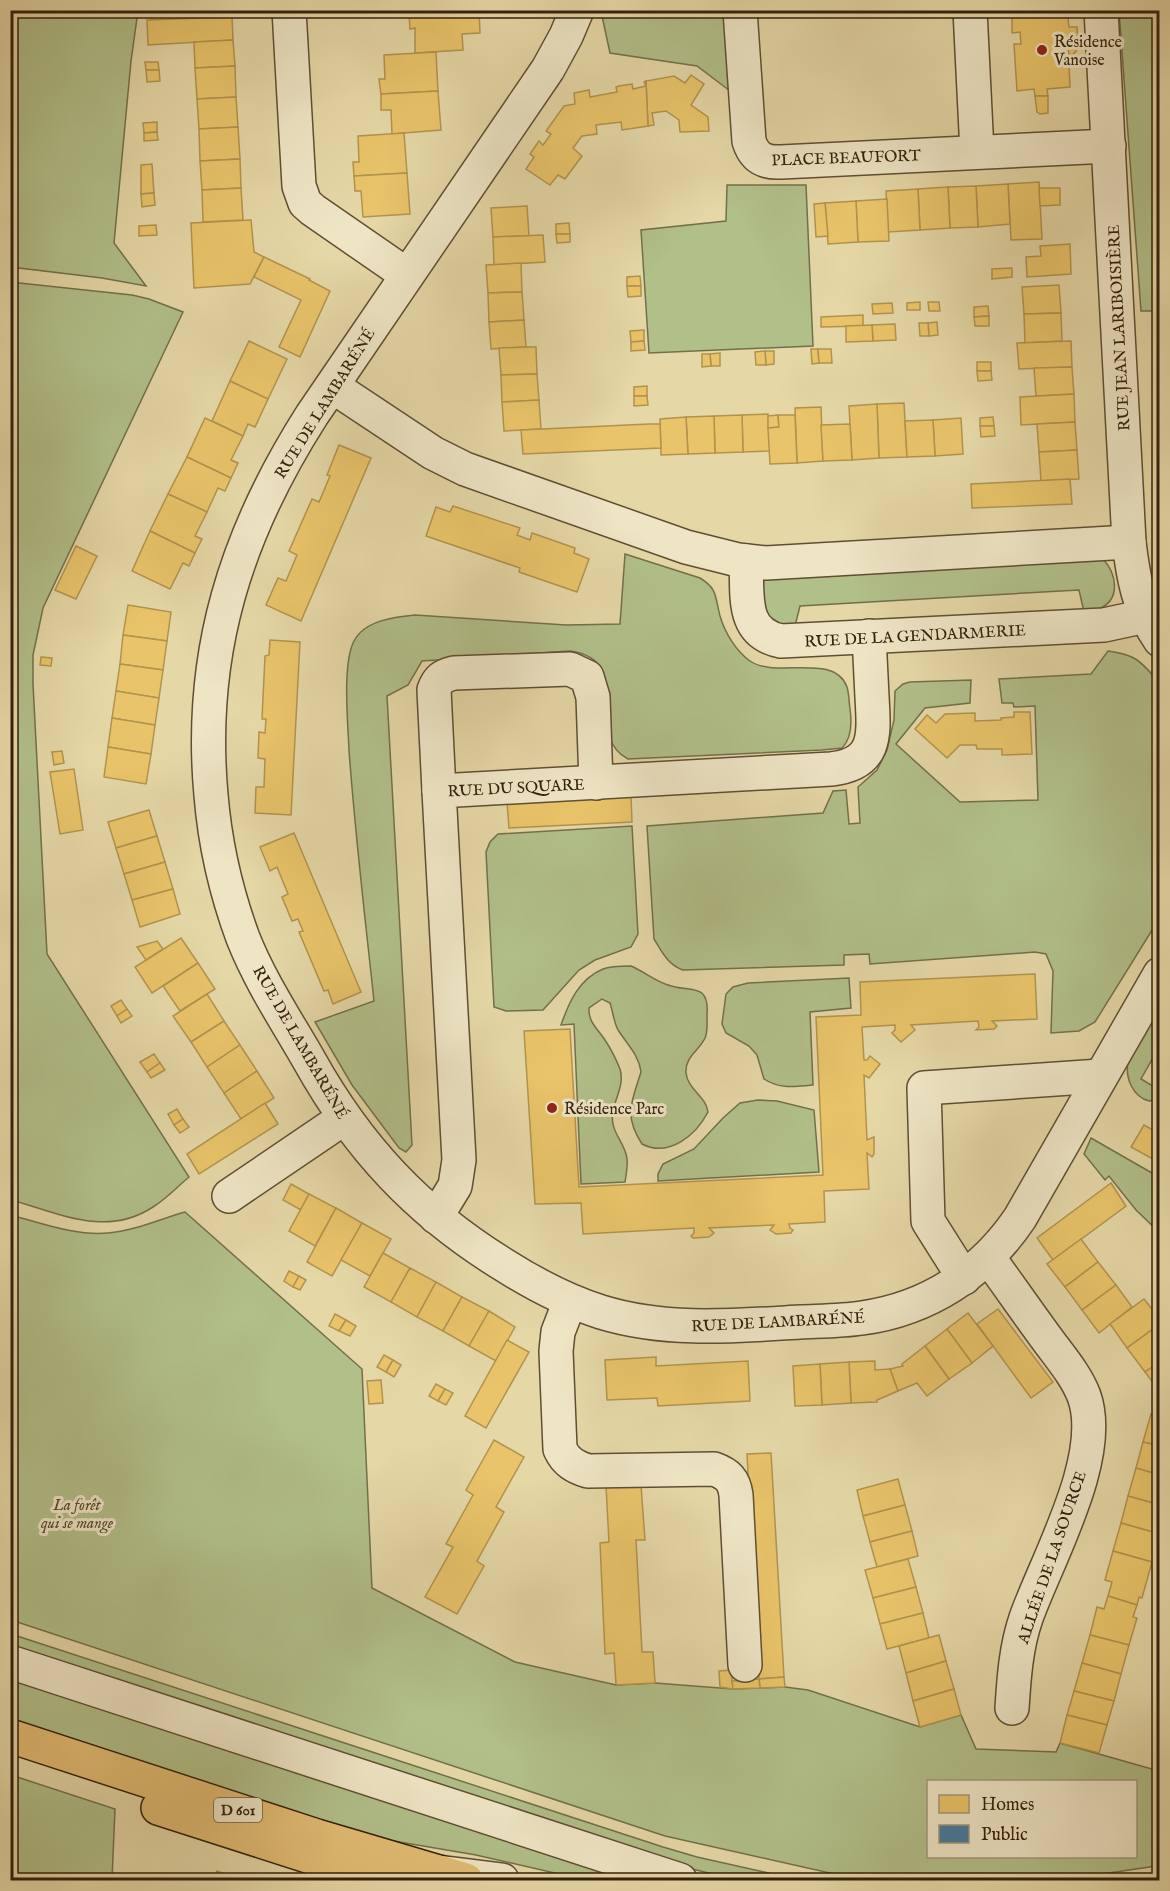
<svg xmlns="http://www.w3.org/2000/svg" width="1170" height="1891" font-family="'IM FELL English',serif">
	<style>
		.green { fill: #b1bf89; stroke: #72704b; stroke-width: 1.5; fill-rule: evenodd }
		.homes { fill: #e9c46a; stroke: #b2934e; stroke-width: 1.5 }
		.public { fill: #457b9d; stroke: #406072; stroke-width: 1.5 }
		.lines { fill: none; stroke-linecap: round; stroke-linejoin: round }
		.minor-casing { stroke: #604e33; stroke-width: 36 }
		.major-casing { stroke: #33200d; stroke-width: 36 }
		.minor { stroke: #eee5c5; stroke-width: 33 }
		.major { stroke: #e2bc73; stroke-width: 33 }
		.poi-dot { fill: #8f2418; stroke: #eee5c5; stroke-width: 2 }
		.labels { text-anchor: middle; stroke-width: 6; stroke-linejoin: round; paint-order: stroke }
		.shield { fill: #eee5c5; stroke: #6b5b44; stroke-width: 1.5 }
		.shield-label { font-size: 15px; font-weight: bold; fill: #33200d }
		.poi-label { font-size: 16px; fill: #33200d; stroke: #eee5c5; text-anchor: start }
		.street-label { font-size: 16px; fill: #33200d; stroke: #eee5c5 }
		.park-label { font-size: 16px; font-style: italic; fill: #52482c; stroke: #eee5c5 }
	</style>
	<rect width="100%" height="100%" fill="#e5d7a6"/>
	<filter id="stains"><feTurbulence type="fractalNoise" baseFrequency=".00333" numOctaves="4"/><feColorMatrix values="0 0 0 0 .2 0 0 0 0 .09 0 0 0 0 .02 0 0 0 .5 -.17"/></filter>
	<radialGradient id="worn" r=".72"><stop offset=".6" stop-color="#630" stop-opacity="0"/><stop offset="1" stop-color="#630" stop-opacity=".3"/></radialGradient>
	<!-- green -->
	<g class="green">
		<path d="M11,10L138,11L131,61L114,243L146,286L102,278L11,267Z"/>
		<path d="M604,10L727,11L734,94L697,66L610,53L602,16Z"/>
		<path d="M1119,11H1159V311H1141Z"/>
		<path d="M727,185H806L813,346L649,353L641,230L726,221Z"/>
		<path d="M10,282L132,295L149,299L183,312L43,608L33,655V684L47,954L189,1177C177,1187 166,1199 153,1207C106,1238 59,1213 11,1200Z"/>
		<path d="M625,554L700,578C718,589 715,597 720,616C725,633 736,651 750,661C776,679 834,652 847,687C849,693 849,702 850,709C852,723 852,738 842,748L822,750L628,759C581,735 638,660 570,651L422,661L408,685L387,696L412,1145L406,1152L399,1148L352,1085L315,1022L374,1001C365,917 355,834 349,750C348,724 342,664 354,641C365,620 395,617 415,615L566,625L620,624Z"/>
		<path d="M1103,559C1116,573 1122,599 1099,609C1094,611 1088,611 1084,612L1079,590L800,606L795,626L781,624L770,617L764,608L761,583L770,571Z"/>
		<path d="M1108,651C1137,655 1140,661 1159,682V919L1095,1022L1079,1031L1051,1033L1053,971L1046,954L1035,952L870,964L869,954L844,955V965L683,970C668,965 662,952 654,939L647,826L823,813L833,791L846,790L849,824L860,823L858,787L877,770L887,750L894,720L895,691L903,684L910,682L971,680L970,703L925,708L896,744L960,802L1038,800L1035,706L1014,707L1013,703H1002L999,679L1091,674Z"/>
		<path d="M632,826L638,934L631,947L595,960L579,970L543,1010L506,1011L494,1007L486,852L490,842L498,834Z"/>
		<path d="M631,966C643,971 655,981 668,985C688,993 710,981 707,1015C707,1022 708,1031 705,1038C699,1051 685,1056 686,1073C688,1090 706,1096 708,1112C696,1135 669,1158 642,1144C623,1115 632,1101 641,1072C639,1055 627,1044 618,1030C614,1023 613,1012 610,1003L602,999L589,1008C588,1022 598,1029 605,1040C611,1049 616,1059 620,1069C626,1088 609,1105 613,1124C615,1136 626,1146 627,1159C628,1166 626,1175 625,1182L581,1184L574,1024L561,1025C569,1002 579,979 603,969C610,966 623,966 631,966Z"/>
		<path d="M849,978L851,1008L810,1012L813,1085C795,1087 779,1089 764,1079L757,1055L749,1046L726,1033L722,1024L726,994L733,987L748,983Z"/>
		<path d="M1159,1002V1047L1141,1079L1158,1089L1154,1100L1149,1101C1133,1097 1125,1078 1128,1062Z"/>
		<path d="M758,1100L777,1101L814,1110L819,1172L658,1181V1174L663,1164L694,1149L723,1118L740,1103Z"/>
		<path d="M1091,1138L1159,1177V1232L1136,1210L1109,1176L1105,1180L1084,1154Z"/>
		<path d="M185,1212L362,1369L372,1588L515,1662L616,1685L655,1683L733,1689L785,1687L808,1690L920,1727L961,1715L976,1749L1056,1752L1060,1743L1159,1771V1863L1156,1866L1062,1880H861L665,1836L11,1620L10,1215C42,1223 75,1236 108,1233C134,1231 160,1219 185,1212ZM928,1782H1136V1856H928Z"/>
		<path d="M11,1634L663,1847L697,1857L800,1880H738L692,1869L11,1648Z"/>
		<path d="M11,1678L632,1880H585L476,1855L382,1839L346,1829L11,1718Z"/>
		<path d="M11,1775L115,1809L112,1880H11Z"/>
	</g>
	<!-- homes -->
	<g class="homes">
		<path d="M451,10H479L480,33L462,34L463,50L415,53V28L410,29L409,13Z"/>
		<path d="M1012,10H1067L1069,27H1077L1078,41L1068,42L1070,87L1047,89L1048,96H1035L1034,89L1017,91L1014,44H1021L1020,32L1012,33Z"/>
		<path d="M232,17L233,40L148,45L147,20Z"/>
		<path d="M233,40L235,66L195,68L194,42Z"/>
		<path d="M1078,41V48L1074,54L1069,57L1068,42Z"/>
		<path d="M436,52L438,91L381,94L379,79H385L384,55Z"/>
		<path d="M145,62H158L159,70H146Z"/>
		<path d="M235,66L236,97L197,99L195,68Z"/>
		<path d="M146,70H159L160,81L147,82Z"/>
		<path d="M691,75L704,84L691,105L708,117L709,131L680,132L679,120L666,111L652,113L654,125L648,126L646,81L674,76L685,83Z"/>
		<path d="M646,81L648,126L622,130L621,122L596,125L597,134L582,136L573,148L582,156L565,179L558,175L550,185L526,169L534,157L530,154L539,141L543,145L551,134L546,131L564,106L575,104L574,93L589,90L590,97L617,92L616,87L619,86L632,84L633,89L646,86L644,82Z"/>
		<path d="M438,91L441,130L392,134L391,110H381V94Z"/>
		<path d="M1035,96H1048V113L1040,114L1037,112Z"/>
		<path d="M236,97L238,127L199,129L197,99Z"/>
		<path d="M157,122V132L144,133L143,123Z"/>
		<path d="M238,127L240,159L200,161L199,129Z"/>
		<path d="M157,132L158,140L144,141V133Z"/>
		<path d="M404,133L407,173L354,176L353,162H359L358,136Z"/>
		<path d="M240,159L241,188L202,190L200,161Z"/>
		<path d="M152,164L154,193L141,194V165Z"/>
		<path d="M407,173L410,214L363,217L361,191H355L354,176Z"/>
		<path d="M1039,182L1042,239L1011,240L1008,184Z"/>
		<path d="M1008,184L1010,224L978,227L976,186Z"/>
		<path d="M976,186L978,227L950,228L948,187Z"/>
		<path d="M948,187L950,228L920,230L918,189Z"/>
		<path d="M241,188L243,220L203,222L202,190Z"/>
		<path d="M1039,188H1060V205L1040,206Z"/>
		<path d="M918,189L920,230L888,232L886,191Z"/>
		<path d="M154,193L155,205L142,207L141,194Z"/>
		<path d="M887,199L889,241L858,242L856,201Z"/>
		<path d="M856,201L858,242L828,244L825,203Z"/>
		<path d="M825,203L828,236L816,237L814,204Z"/>
		<path d="M527,206L529,236L493,237L491,208Z"/>
		<path d="M251,220L254,252L264,257L250,284L194,288L191,223Z"/>
		<path d="M569,223L570,234H556V224Z"/>
		<path d="M156,225L157,235L139,236V226Z"/>
		<path d="M556,234H570V242L557,243Z"/>
		<path d="M543,235L545,262L494,265L493,237Z"/>
		<path d="M1070,244L1071,274L1027,277L1026,257L1041,256L1040,246Z"/>
		<path d="M264,257L310,279L309,280L330,291L300,357L279,347L301,300L254,277Z"/>
		<path d="M521,263L522,292L488,293L486,265Z"/>
		<path d="M1012,268V277L992,279V269Z"/>
		<path d="M640,276L641,286H627V277Z"/>
		<path d="M1059,285L1061,313L1024,314L1022,287Z"/>
		<path d="M627,286H641V296L628,297Z"/>
		<path d="M522,292L524,320L489,322L488,293Z"/>
		<path d="M920,302V310H907V303Z"/>
		<path d="M928,302H939L940,311H929Z"/>
		<path d="M892,303L893,313L873,314L872,304Z"/>
		<path d="M988,306L989,316L974,317V307Z"/>
		<path d="M1061,313L1062,341L1025,343L1024,314Z"/>
		<path d="M863,315V326L821,327V317Z"/>
		<path d="M989,316V326H975L974,317Z"/>
		<path d="M524,320L526,347L491,349L489,322Z"/>
		<path d="M937,322L938,335L929,336L928,323Z"/>
		<path d="M919,323H928L929,336H920Z"/>
		<path d="M895,324L896,340L873,341L872,325Z"/>
		<path d="M872,325L873,341L846,342V326Z"/>
		<path d="M644,330V341L631,342L630,331Z"/>
		<path d="M249,341L287,359L268,399L230,381Z"/>
		<path d="M644,341L645,350L631,351V342Z"/>
		<path d="M1071,341L1072,367L1019,369L1017,343Z"/>
		<path d="M526,347H536L537,374L501,375L499,348Z"/>
		<path d="M811,349H818L819,363L812,364Z"/>
		<path d="M818,349H831L832,363H819Z"/>
		<path d="M765,351H774V364L766,365Z"/>
		<path d="M765,351L766,365H756L755,352Z"/>
		<path d="M720,353V366H711L710,354Z"/>
		<path d="M702,354H710L711,366L702,367Z"/>
		<rect x="977" y="362" width="14" height="9"/>
		<path d="M1072,367L1074,394L1036,396L1034,368Z"/>
		<path d="M977,371H991L992,380L978,381Z"/>
		<path d="M537,374L539,400L502,402L501,375Z"/>
		<path d="M230,381L268,399L255,427L248,424L243,436L212,421Z"/>
		<path d="M647,386V396H634V387Z"/>
		<path d="M1074,394L1075,422L1021,425L1020,397Z"/>
		<path d="M634,396H647L648,405L634,406Z"/>
		<path d="M539,400L541,429L504,431L502,402Z"/>
		<path d="M904,403L907,457L879,458L877,404Z"/>
		<path d="M877,404L879,458L852,460L849,406Z"/>
		<path d="M821,407L823,461L797,463L795,408Z"/>
		<path d="M768,414L770,451L743,452L742,415Z"/>
		<path d="M742,415L743,452L715,453L714,416Z"/>
		<path d="M778,415L779,427L768,428V416Z"/>
		<path d="M778,415H795L797,463L770,464L768,428L779,427Z"/>
		<path d="M714,416L715,453L688,454L686,417Z"/>
		<path d="M686,417L688,454L661,455L660,419Z"/>
		<path d="M993,417L994,426H980V418Z"/>
		<path d="M205,418L243,436L231,460L238,463L231,478L187,457Z"/>
		<path d="M961,418L963,454L935,456L933,420Z"/>
		<path d="M933,420L935,456L907,457L905,421Z"/>
		<path d="M1075,422L1077,450L1039,452L1037,424Z"/>
		<path d="M649,424H660L661,448L523,454L521,430Z"/>
		<path d="M850,424L852,460L823,461L821,425Z"/>
		<path d="M980,426H994L995,436L981,437Z"/>
		<path d="M339,445L371,458L301,621L266,605L278,578L286,581L297,555L289,551L312,499L319,502L330,476L327,475Z"/>
		<path d="M1077,450L1079,479L1041,481L1039,452Z"/>
		<path d="M187,457L231,478L225,491L218,488L207,512L168,494Z"/>
		<path d="M1070,479L1072,504L972,508L971,484Z"/>
		<path d="M168,494L207,512L195,536L202,539L195,553L150,531Z"/>
		<path d="M453,506L520,528L517,535L530,540L532,533L575,548L574,553L589,559L577,592L519,572L520,568L426,536L436,507L450,512Z"/>
		<path d="M150,531L195,553L189,566L183,563L170,589L132,571Z"/>
		<path d="M76,546L97,556L76,599L55,590Z"/>
		<path d="M128,605L171,612L167,641L123,635Z"/>
		<path d="M123,635L167,641L163,670L120,664Z"/>
		<path d="M270,640L300,642L291,815L255,813L256,787H264L265,759L258,758L259,732L265,733L266,719H262L265,656L269,655Z"/>
		<path d="M41,657L52,658L51,666L40,665Z"/>
		<path d="M120,664L163,670L159,698L116,691Z"/>
		<path d="M116,691L159,698L155,725L112,718Z"/>
		<path d="M1014,712H1030L1032,754L1002,755V749H977L976,745H960L947,758L915,729L927,715L936,723L945,714L975,713V721L1001,720V718L1014,717Z"/>
		<path d="M112,718L155,725L151,754L108,747Z"/>
		<path d="M108,747L151,754L146,784L104,777Z"/>
		<path d="M62,751L64,763L54,765L52,752Z"/>
		<path d="M74,769L83,830L60,834L50,772Z"/>
		<path d="M631,796L632,822L509,828L507,802Z"/>
		<path d="M149,810L157,836L116,848L108,822Z"/>
		<path d="M294,833L361,992L333,1004L328,990L324,991L299,932L303,931L298,919L292,921L282,897L288,894L277,867L270,871L260,847Z"/>
		<path d="M157,836L165,862L124,874L116,848Z"/>
		<path d="M165,862L173,889L132,900L124,874Z"/>
		<path d="M173,889L180,914L140,927L132,900Z"/>
		<path d="M181,938L198,963L152,993L135,967Z"/>
		<path d="M157,941L163,949L146,960L137,947Z"/>
		<path d="M198,963L215,989L180,1011L163,986Z"/>
		<path d="M1035,974L1037,1019L992,1021L997,1026L994,1029L976,1030L979,1027L978,1021L911,1025L915,1030L901,1042L892,1033L895,1030V1025L862,1027L864,1060H867L870,1056L880,1064L869,1078L864,1075L867,1140L874,1137V1154L872,1157L867,1153L869,1189L824,1191L825,1222L789,1224L790,1228L793,1230L791,1233L776,1234L770,1230L774,1225L709,1228L714,1233L709,1237L693,1238L691,1236L694,1233V1228L583,1234L581,1203L535,1204L524,1031L570,1029L579,1187L823,1175L816,1017L861,1015L860,982Z"/>
		<path d="M207,994L224,1021L191,1042L173,1016Z"/>
		<path d="M121,1000L127,1009L117,1016L111,1006Z"/>
		<path d="M127,1009L132,1016L121,1023L117,1016Z"/>
		<path d="M224,1021L240,1045L207,1067L191,1042Z"/>
		<path d="M240,1045L257,1071L224,1093L207,1067Z"/>
		<path d="M154,1054L160,1063L147,1072L140,1062Z"/>
		<path d="M160,1063L165,1070L151,1078L147,1072Z"/>
		<path d="M257,1071L274,1098L241,1119L224,1093Z"/>
		<path d="M265,1103L278,1124L199,1174L187,1154Z"/>
		<path d="M177,1109L183,1119L174,1125L168,1114Z"/>
		<path d="M183,1119L189,1127L180,1133L174,1125Z"/>
		<path d="M1144,1125L1160,1134V1163L1131,1147Z"/>
		<path d="M1111,1183L1126,1206L1053,1260L1037,1238Z"/>
		<path d="M291,1184L309,1194L301,1210L283,1200Z"/>
		<path d="M309,1194L336,1208L315,1246L289,1231Z"/>
		<path d="M336,1208L362,1223L332,1276L307,1262Z"/>
		<path d="M362,1223L391,1239L370,1276L341,1260Z"/>
		<path d="M1081,1239L1098,1262L1065,1287L1047,1264Z"/>
		<path d="M383,1253L410,1268L391,1302L364,1287Z"/>
		<path d="M1098,1262L1116,1285L1082,1310L1065,1287Z"/>
		<path d="M410,1268L436,1282L417,1317L391,1302Z"/>
		<path d="M289,1271L299,1276L293,1287L284,1281Z"/>
		<path d="M299,1276L306,1280L300,1290L293,1287Z"/>
		<path d="M436,1282L462,1297L443,1331L417,1317Z"/>
		<path d="M1116,1285L1132,1307L1099,1333L1082,1310Z"/>
		<path d="M462,1297L489,1311L469,1346L443,1331Z"/>
		<path d="M1144,1299L1160,1319V1324L1127,1348L1110,1324Z"/>
		<path d="M998,1309L1053,1382L1031,1398L977,1324Z"/>
		<path d="M489,1311L515,1327L496,1361L469,1346Z"/>
		<path d="M968,1313L993,1346L972,1363L947,1329Z"/>
		<path d="M335,1314L346,1320L339,1331L329,1326Z"/>
		<path d="M346,1320L356,1326L350,1336L339,1331Z"/>
		<path d="M1160,1324V1362L1145,1372L1127,1348Z"/>
		<path d="M947,1329L972,1363L949,1379L925,1346Z"/>
		<path d="M507,1340L529,1352L486,1428L465,1416Z"/>
		<path d="M925,1346L949,1379L927,1396L917,1383L898,1391L890,1369L903,1366L902,1364Z"/>
		<path d="M384,1355L393,1360L386,1372L377,1367Z"/>
		<path d="M656,1357V1366L748,1361L750,1401L658,1406L657,1398L607,1400L605,1360Z"/>
		<path d="M393,1360L401,1365L394,1377L386,1372Z"/>
		<path d="M875,1361V1370L890,1369L898,1391L877,1400V1402L851,1403L849,1362Z"/>
		<path d="M849,1362L851,1403L822,1405L820,1364Z"/>
		<path d="M1160,1362V1392L1145,1372Z"/>
		<path d="M820,1364L822,1405L795,1406L793,1366Z"/>
		<path d="M381,1380L383,1403L369,1404L367,1381Z"/>
		<path d="M436,1384L445,1389L438,1401L429,1396Z"/>
		<path d="M445,1389L453,1393L446,1405L438,1401Z"/>
		<path d="M1151,1414L1160,1416V1446L1143,1442Z"/>
		<path d="M494,1440L524,1457L496,1507L504,1512L477,1561L484,1566L457,1614L425,1597L453,1547L446,1544L473,1495L466,1490Z"/>
		<path d="M1143,1442L1160,1446V1475L1136,1468Z"/>
		<path d="M771,1453L784,1677L759,1679L747,1454Z"/>
		<path d="M1136,1468L1160,1475V1505L1128,1496Z"/>
		<path d="M898,1479L905,1505L863,1516L857,1490Z"/>
		<path d="M641,1485L645,1540H636L642,1652H653L655,1683L616,1685L614,1653L605,1654L600,1543L609,1542L606,1486Z"/>
		<path d="M1128,1496L1160,1505V1534L1121,1523Z"/>
		<path d="M905,1505L912,1531L870,1542L863,1516Z"/>
		<path d="M1121,1523L1160,1534L1152,1562L1113,1551Z"/>
		<path d="M912,1531L918,1556L877,1567L870,1542Z"/>
		<path d="M1113,1551L1152,1562L1142,1598L1139,1597L1137,1605L1108,1596L1112,1582L1105,1580Z"/>
		<path d="M908,1559L916,1587L873,1598L865,1570Z"/>
		<path d="M916,1587L923,1613L880,1624L873,1598Z"/>
		<path d="M1108,1596L1137,1605L1133,1617L1137,1618L1129,1645L1090,1635L1097,1607L1104,1609Z"/>
		<path d="M923,1613L929,1638L887,1649L880,1624Z"/>
		<path d="M939,1635L946,1661L906,1673L899,1646Z"/>
		<path d="M1090,1635L1129,1645L1121,1674L1082,1663Z"/>
		<path d="M946,1661L954,1689L913,1701L906,1673Z"/>
		<path d="M1082,1663L1121,1674L1114,1701L1074,1691Z"/>
		<path d="M731,1670L733,1689L720,1687L719,1671Z"/>
		<path d="M784,1677L785,1687L760,1688L759,1679Z"/>
		<path d="M759,1679L760,1688L733,1689L732,1681Z"/>
		<path d="M954,1689L961,1715L920,1727L913,1701Z"/>
		<path d="M1074,1691L1114,1701L1107,1725L1067,1715Z"/>
		<path d="M1067,1715L1107,1725L1099,1753L1060,1743Z"/>
		<path d="M217,1871L240,1880H213Z"/>
	</g>
	<!-- public -->
	<path class="public" d="M1156,429H1160V463H1157Z"/>
	<g class="lines">
		<defs>
			<g id="minor">
				<path d="M289,10L299,186L305,203L313,210L407,275"/>
				<path d="M577,10L566,36L548,69L312,415C236,534 198,653 211,795C215,844 226,892 243,938C260,981 286,1020 309,1060C358,1148 418,1212 504,1265C534,1284 566,1301 601,1312C666,1332 733,1326 800,1322C821,1321 842,1321 862,1318C928,1309 983,1273 1020,1218L1160,974"/>
				<path d="M740,10L749,141C754,157 764,163 781,162L1109,146"/>
				<path d="M970,10L977,152"/>
				<path d="M1101,10L1129,542C1133,577 1139,610 1160,640"/>
				<path d="M332,386L433,453L465,469L686,547L738,560L766,563L1129,542"/>
				<path d="M746,561C748,594 740,633 781,641L1104,625L1146,616"/>
				<path d="M439,791L434,690C438,679 442,676 454,673L570,669L587,677L593,697L596,783"/>
				<path d="M229,1196L344,1118"/>
				<path d="M436,1217L455,1186L459,1160L439,791L831,769C878,764 874,734 872,697C871,676 870,656 869,636"/>
				<path d="M988,1257C1008,1284 1027,1312 1047,1339C1060,1357 1076,1375 1084,1396C1106,1457 1047,1559 1026,1618C1016,1647 1014,1677 1012,1708"/>
				<path d="M964,1278L928,1221L924,1088L1100,1076"/>
				<path d="M570,1301L558,1332L556,1351L560,1449C566,1462 575,1467 588,1471L714,1469C728,1474 734,1480 736,1495L745,1665"/>
				<path d="M10,1662L680,1880"/>
				<path d="M438,1872L502,1880"/>
			</g>
			<g id="major">
				<path d="M10,1736L317,1836L466,1880"/>
				<path d="M158,1808L382,1880"/>
			</g>
		</defs>
		<!-- minor casing -->
		<use href="#minor" class="minor-casing"/>
		<!-- major casing -->
		<use href="#major" class="major-casing"/>
		<!-- minor -->
		<use href="#minor" class="minor"/>
		<!-- major -->
		<use href="#major" class="major"/>
	</g>
	<!-- markers -->
	<g class="poi-dot">
		<circle cx="1042" cy="50" r="6"/>
		<circle cx="552" cy="1108" r="6"/>
	</g>
	<g class="labels">
		<!-- shield labels -->
		<rect class="shield" x="214" y="1798" width="48" height="24" rx="4.5"/>
		<g class="shield-label">
			<text x="238" y="1815">D 601</text>
		</g>
		<!-- poi labels -->
		<g class="poi-label">
			<text x="1054" y="47">Résidence<tspan x="1054" dy="18">Vanoise</tspan></text>
			<text x="564" y="1114">Résidence Parc</text>
		</g>
		<!-- street labels -->
		<g class="street-label">
			<text transform="translate(846 157) rotate(-2)" y="6">PLACE BEAUFORT</text>
			<text transform="translate(1118 328) rotate(-93)" y="6">RUE JEAN LARIBOISIÈRE</text>
			<text transform="translate(324 403) rotate(-58)" y="6">RUE DE LAMBARÉNÉ</text>
			<text transform="translate(915 635) rotate(-3)" y="6">RUE DE LA GENDARMERIE</text>
			<text transform="translate(516 787) rotate(-3)" y="6">RUE DU SQUARE</text>
			<text transform="translate(301 1042) rotate(60)" y="6">RUE DE LAMBARÉNÉ</text>
			<text transform="translate(778 1321) rotate(-3)" y="6">RUE DE LAMBARÉNÉ</text>
			<text transform="translate(1051 1557) rotate(-71)" y="6">ALLÉE DE LA SOURCE</text>
		</g>
		<!-- park labels -->
		<g class="park-label">
			<text x="77" y="1510">La forêt<tspan x="77" dy="18">qui se mange</tspan></text>
		</g>
	</g>
	<!-- margin -->
	<rect width="1170" height="1891" fill="none" stroke="#e5d7a6" stroke-width="36"/>
	<rect x="12" y="12" width="1146" height="1867" fill="none" stroke="#33200d" stroke-width="3"/>
	<rect x="18" y="18" width="1134" height="1855" fill="none" stroke="#33200d" stroke-width="1.5"/>
	<!-- legend -->
	<rect x="927" y="1780" width="210" height="78" fill="#eee5c5" stroke="#a3967b" stroke-width="1.5"/>
	<rect x="939" y="1795" width="30" height="18" fill="#e9c46a" stroke="#a3967b" stroke-width="1.5"/>
	<text x="981" y="1810" font-size="18" fill="#33200d">Homes</text>
	<rect x="939" y="1825" width="30" height="18" fill="#457b9d" stroke="#a3967b" stroke-width="1.5"/>
	<text x="981" y="1840" font-size="18" fill="#33200d">Public</text>
	<rect width="100%" height="100%" filter="url(#stains)"/>
	<rect width="100%" height="100%" fill="url(#worn)"/>
</svg>
